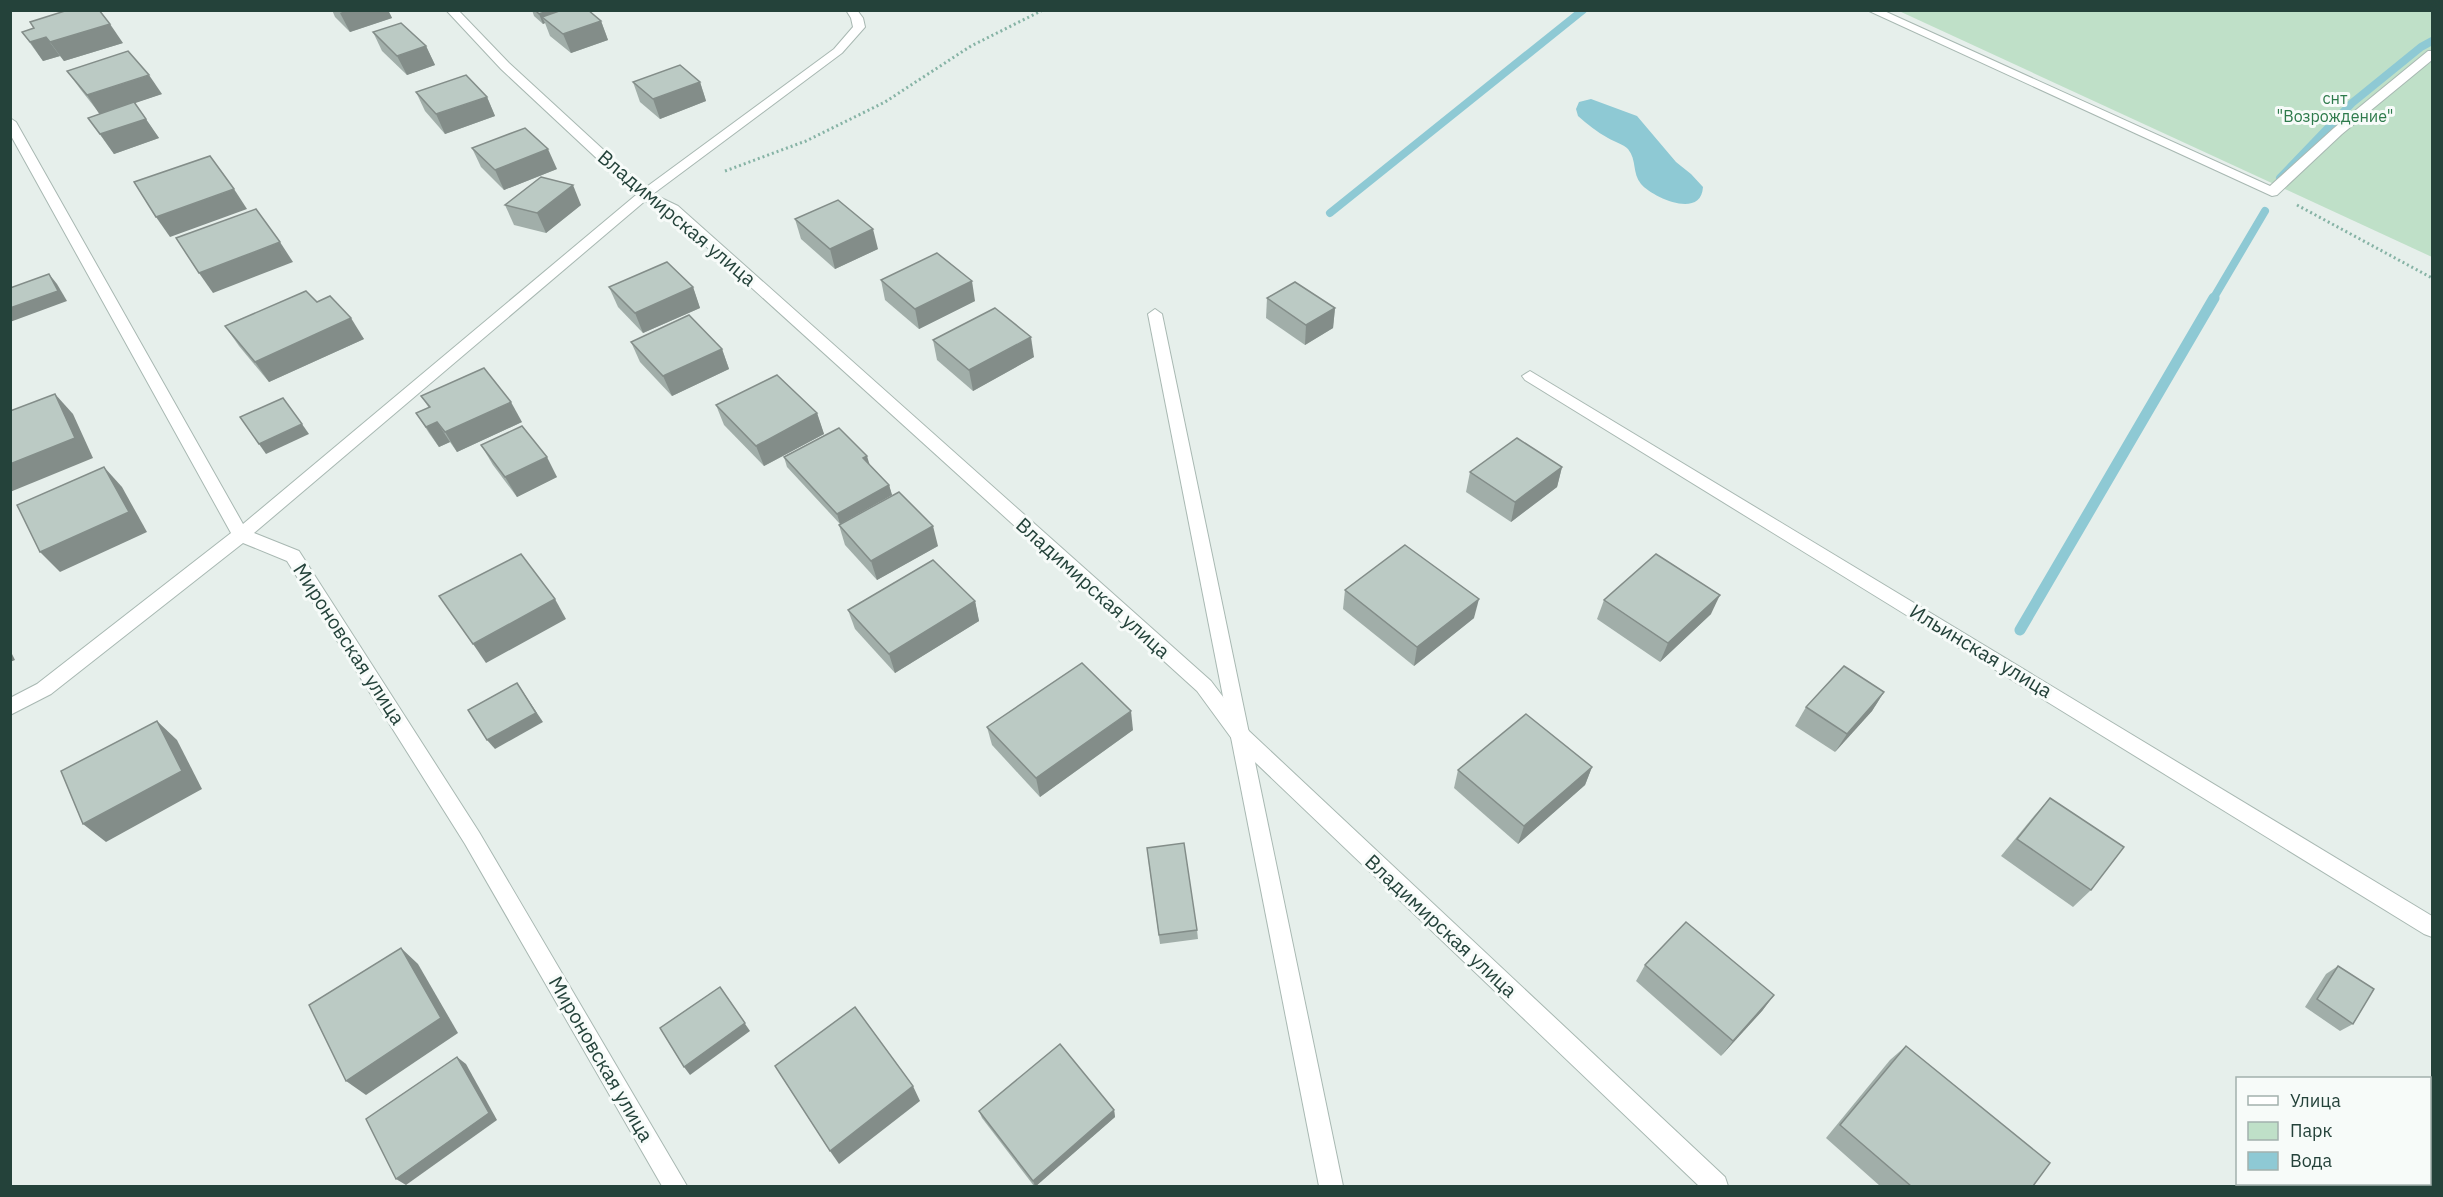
<svg xmlns="http://www.w3.org/2000/svg" width="2443" height="1197" font-family="'IBM Plex Sans',sans-serif">
	<style>
		.green { fill: #bfe0c8 }
		.water { fill: #8ec9d4 }
		.lines { fill: none; stroke-linecap: round; stroke-linejoin: round }
		.stream-far1 { stroke: #8ec9d4; stroke-width: 8 }
		.stream { stroke: #8ec9d4; stroke-width: 11 }
		.lane-casing { stroke: #a8b8b2; stroke-width: 2 }
		.street-casing { stroke: #a8b8b2; stroke-width: 2 }
		.path { stroke: #86b3a5; stroke-width: 3; stroke-dasharray: 2 3; stroke-linecap: butt }
		.lane { fill: #fff; fill-rule: evenodd }
		.street { fill: #fff; fill-rule: evenodd }
		.wall { fill: #a1aea9 }
		.shaded-wall { fill: #838d89 }
		.building { fill: #bbcac4; stroke: #838d89; stroke-width: 1.5 }
		.labels { text-anchor: middle; stroke-width: 6; stroke-linejoin: round; paint-order: stroke }
		.far-park-label { font-size: 16px; fill: #2d7a4b; stroke: #f7fbf9 }
		.street-label { font-size: 20px; fill: #24423a; stroke: #f7fbf9 }
	</style>
	<rect width="100%" height="100%" fill="#e6efeb"/>
	<!-- green -->
	<path class="green" d="M1899,11H2432V257Z"/>
	<!-- water -->
	<path class="water" d="M1591,99L1637,116L1676,162L1691,174L1703,187C1701,220 1652,197 1641,184C1632,173 1637,160 1628,149C1623,144 1615,142 1608,138C1597,132 1587,124 1578,116L1576,109L1579,102Z"/>
	<g class="lines">
		<!-- stream-far1 -->
		<g class="stream-far1">
			<path d="M2280,178L2352,103L2421,47L2432,41"/>
			<path d="M1330,213L1583,10"/>
			<path d="M2213,299L2265,211"/>
		</g>
		<!-- stream -->
		<path class="stream" d="M2020,630L2214,298"/>
		<defs>
			<g id="lane">
				<path d="M1867,10H1882L2270,186L2334,128L2428,51H2432V60L2342,134L2277,195L2272,196Z"/>
				<path d="M1155,309L1162,314L1343,1186H1319L1148,314Z"/>
			</g>
			<g id="street">
				<path d="M446,10H458L509,63L645,188L834,49L853,27L851,18L846,10H857L863,18L865,27L842,53L653,194L678,206L1211,681L1249,731L1725,1177L1728,1186H1699L1235,743L1197,691L668,212L645,201L254,533L299,551L479,832L687,1186H662L465,844L287,561L243,543L51,694L10,715V698L37,684L231,533L10,134V118L16,122L243,524L636,195L501,69Z"/>
				<path d="M1530,371L2432,916V937L2424,934L1525,380L1522,376Z"/>
			</g>
		</defs>
		<!-- lane casing -->
		<use href="#lane" class="lane-casing"/>
		<!-- street casing -->
		<use href="#street" class="street-casing"/>
		<!-- path -->
		<g class="path">
			<path d="M725,171L806,141L885,102L971,46L1043,10"/>
			<path d="M2297,205L2432,278"/>
		</g>
		<!-- lane -->
		<use href="#lane" class="lane"/>
		<!-- street -->
		<use href="#street" class="street"/>
	</g>
	<!-- wall -->
	<g class="wall">
		<path d="M332,10H388L392,18L350,32L335,17Z"/>
		<path d="M532,10H588L601,21L608,40L571,53L550,36L545,23L543,24L534,16Z"/>
		<path d="M34,28L123,43L64,61L60,56L43,61L22,32Z"/>
		<path d="M373,32L426,46L435,65L407,75L382,51Z"/>
		<path d="M67,71L162,94L134,103L159,138L114,154L88,118L100,114L81,90Z"/>
		<path d="M633,82H700L706,101L660,119L640,102Z"/>
		<path d="M416,92L487,97L495,116L445,134L425,111Z"/>
		<path d="M472,148L557,169L504,190L481,167Z"/>
		<path d="M505,205H581L546,233L514,225Z"/>
		<path d="M795,219L878,249L835,269L801,239Z"/>
		<path d="M881,280L975,301L919,329L885,300Z"/>
		<path d="M609,287H693L700,308L643,333L618,307Z"/>
		<path d="M1267,298L1335,308L1333,328L1305,345L1266,318Z"/>
		<path d="M317,302L364,339L269,382L239,346L225,326Z"/>
		<path d="M933,340L1034,357L973,391L937,360Z"/>
		<path d="M631,342L722,349L729,369L672,396L640,362Z"/>
		<path d="M421,396L522,422L457,452L450,442L439,447L429,433L416,413L429,408Z"/>
		<path d="M716,405L817,413L824,434L764,466L724,425Z"/>
		<path d="M481,445L557,477L517,497L493,465Z"/>
		<path d="M784,457L869,465L889,485L892,495L840,524L787,467Z"/>
		<path d="M1562,467L1557,487L1511,522L1466,492L1470,472Z"/>
		<path d="M839,525L938,546L877,580L845,545Z"/>
		<path d="M1345,590L1474,618L1414,666L1343,609Z"/>
		<path d="M1604,600L1711,614L1660,662L1597,619Z"/>
		<path d="M975,601L979,621L895,673L855,629L848,610Z"/>
		<path d="M1884,692L1872,711L1835,752L1795,726L1806,707Z"/>
		<path d="M987,727L1133,730L1040,797L992,745Z"/>
		<path d="M1592,767L1585,785L1518,844L1454,788L1458,770Z"/>
		<path d="M2050,798L2091,890L2073,907L2001,856L2034,816Z"/>
		<path d="M1148,857L1197,930L1198,939L1160,944Z"/>
		<path d="M1645,965L1774,995L1762,1011L1721,1056L1636,981Z"/>
		<path d="M2338,966L2353,1024L2340,1031L2305,1007L2326,974Z"/>
		<path d="M1906,1046L2033,1186H1880L1826,1138L1890,1060Z"/>
		<path d="M1114,1110L1115,1117L1036,1186H1034L982,1118L979,1111Z"/>
		<path d="M2433,1134V1179L2430,1177V1140Z"/>
	</g>
	<!-- shaded-wall -->
	<g class="shaded-wall">
		<path d="M347,10H388L392,18L350,32L340,13Z"/>
		<path d="M550,10H570L542,17L545,23L543,24L539,14Z"/>
		<path d="M601,21L608,40L571,53L563,34Z"/>
		<path d="M110,24L123,43L64,61L50,42Z"/>
		<path d="M46,37L60,56L43,61L30,42Z"/>
		<path d="M426,46L435,65L407,75L397,56Z"/>
		<path d="M149,75L162,94L100,115L87,95Z"/>
		<path d="M700,82L706,101L660,119L653,99Z"/>
		<path d="M487,97L495,116L445,134L436,114Z"/>
		<path d="M146,119L159,138L114,154L100,134Z"/>
		<path d="M548,149L557,169L504,190L495,170Z"/>
		<path d="M573,185L581,205L546,233L537,213Z"/>
		<path d="M234,189L247,209L170,237L156,217Z"/>
		<path d="M873,229L878,249L835,269L830,249Z"/>
		<path d="M280,242L293,262L213,293L199,273Z"/>
		<path d="M49,274L57,284L67,301L10,322V308Z"/>
		<path d="M972,281L975,301L919,329L915,309Z"/>
		<path d="M693,287L700,308L643,333L635,313Z"/>
		<path d="M1335,308L1333,328L1305,345L1306,325Z"/>
		<path d="M351,318L364,339L269,382L255,362Z"/>
		<path d="M1031,337L1034,357L973,391L969,370Z"/>
		<path d="M722,349L729,369L672,396L663,376Z"/>
		<path d="M55,394L73,414L93,458L10,492V464Z"/>
		<path d="M511,402L522,422L457,452L445,432Z"/>
		<path d="M817,413L824,434L764,466L756,446Z"/>
		<path d="M437,422L450,442L439,447L426,427Z"/>
		<path d="M302,424L309,434L266,454L259,444Z"/>
		<path d="M867,456L870,466L863,458Z"/>
		<path d="M547,457L557,477L517,497L505,477Z"/>
		<path d="M104,467L122,487L147,532L60,572L40,552Z"/>
		<path d="M1562,467L1557,487L1511,522L1515,502Z"/>
		<path d="M889,485L892,495L840,524L837,514Z"/>
		<path d="M933,526L938,546L877,580L871,561Z"/>
		<path d="M1720,595L1711,614L1660,662L1668,643Z"/>
		<path d="M555,599L566,619L486,663L473,644Z"/>
		<path d="M1479,599L1474,618L1414,666L1417,647Z"/>
		<path d="M975,601L979,621L895,673L889,654Z"/>
		<path d="M10,650L15,660L10,662Z"/>
		<path d="M517,683L543,722L495,749L487,740Z"/>
		<path d="M1884,692L1872,711L1835,752L1847,734Z"/>
		<path d="M1131,711L1133,730L1040,797L1036,778Z"/>
		<path d="M157,721L177,740L202,789L106,842L83,824Z"/>
		<path d="M1592,767L1585,785L1518,844L1524,826Z"/>
		<path d="M401,948L418,964L458,1033L366,1095L346,1081Z"/>
		<path d="M720,987L750,1031L690,1075L684,1067Z"/>
		<path d="M1774,995L1762,1011L1721,1056L1733,1041Z"/>
		<path d="M457,1057L466,1064L497,1120L406,1185L396,1179Z"/>
		<path d="M913,1086L920,1101L839,1164L830,1151Z"/>
		<path d="M1114,1110L1115,1117L1036,1186H1035L1033,1181Z"/>
	</g>
	<!-- building -->
	<g class="building">
		<path d="M68,10H99L110,24L50,42L46,37L30,42L22,32L34,28L30,22Z"/>
		<path d="M535,10H550L539,14Z"/>
		<path d="M562,10H588L601,21L563,34L542,17Z"/>
		<path d="M401,23L426,46L397,56L373,32Z"/>
		<path d="M128,51L149,75L87,95L67,71Z"/>
		<path d="M680,65L700,82L653,99L633,82Z"/>
		<path d="M466,75L487,97L436,114L416,92Z"/>
		<path d="M134,102L146,119L100,134L88,118Z"/>
		<path d="M525,128L548,149L495,170L472,148Z"/>
		<path d="M210,156L234,189L156,217L134,182Z"/>
		<path d="M541,177L573,185L537,213L505,205Z"/>
		<path d="M838,200L873,229L830,249L795,219Z"/>
		<path d="M256,209L280,242L199,273L176,238Z"/>
		<path d="M937,253L972,281L915,309L881,280Z"/>
		<path d="M667,262L693,287L635,313L609,287Z"/>
		<path d="M49,274L58,291L10,308V288Z"/>
		<path d="M1295,282L1335,308L1306,325L1267,298Z"/>
		<path d="M306,291L317,302L330,296L351,318L255,362L225,326Z"/>
		<path d="M995,308L1031,337L969,370L933,340Z"/>
		<path d="M689,315L722,349L663,376L631,342Z"/>
		<path d="M484,368L511,402L445,432L437,422L426,427L416,413L430,407L421,396Z"/>
		<path d="M777,375L817,413L756,446L716,405Z"/>
		<path d="M55,394L75,438L10,464V411Z"/>
		<path d="M283,398L302,424L259,444L240,417Z"/>
		<path d="M522,426L547,457L505,477L481,445Z"/>
		<path d="M839,428L867,456L863,458L889,485L837,514L784,457Z"/>
		<path d="M1517,438L1562,467L1515,502L1470,472Z"/>
		<path d="M104,467L129,512L40,552L17,505Z"/>
		<path d="M899,492L933,526L871,561L839,525Z"/>
		<path d="M1405,545L1479,599L1417,647L1345,590Z"/>
		<path d="M521,554L555,599L473,644L439,596Z"/>
		<path d="M1656,554L1720,595L1668,643L1604,600Z"/>
		<path d="M933,560L975,601L889,654L848,610Z"/>
		<path d="M1082,663L1131,711L1036,778L987,727Z"/>
		<path d="M1844,666L1884,692L1847,734L1806,707Z"/>
		<path d="M517,683L536,713L487,740L468,710Z"/>
		<path d="M1526,714L1592,767L1524,826L1458,770Z"/>
		<path d="M157,721L182,771L83,824L61,771Z"/>
		<path d="M2050,798L2124,847L2091,890L2017,839Z"/>
		<path d="M1184,843L1197,930L1159,935L1147,848Z"/>
		<path d="M1686,922L1774,995L1733,1041L1645,965Z"/>
		<path d="M401,948L441,1018L346,1081L309,1005Z"/>
		<path d="M2338,966L2374,989L2353,1024L2317,999Z"/>
		<path d="M720,987L745,1023L684,1067L660,1028Z"/>
		<path d="M855,1007L913,1086L830,1151L775,1066Z"/>
		<path d="M1060,1044L1114,1110L1033,1181L979,1111Z"/>
		<path d="M1906,1046L2050,1163L2033,1186H1911L1840,1125Z"/>
		<path d="M457,1057L489,1113L396,1179L366,1119Z"/>
	</g>
	<g class="labels">
		<!-- far-park labels -->
		<g class="far-park-label">
			<text x="2335" y="104">снт<tspan x="2335" dy="18">"Возрождение"</tspan></text>
		</g>
		<!-- street labels -->
		<g class="street-label">
			<text transform="translate(677 218) rotate(40)" y="7">Владимирская улица</text>
			<text transform="translate(1093 588) rotate(42)" y="7">Владимирская улица</text>
			<text transform="translate(349 644) rotate(57)" y="7">Мироновская улица</text>
			<text transform="translate(1981 651) rotate(31)" y="7">Ильинская улица</text>
			<text transform="translate(1441 926) rotate(43)" y="7">Владимирская улица</text>
			<text transform="translate(601 1059) rotate(60)" y="7">Мироновская улица</text>
		</g>
	</g>
	<!-- border -->
	<rect width="2443" height="1197" fill="none" stroke="#24423a" stroke-width="24"/>
	<!-- legend -->
	<rect x="2236" y="1077" width="195" height="108" fill="#f7fbf9" stroke="#a3b1ad" stroke-width="1.5"/>
	<rect x="2248" y="1096" width="30" height="9" fill="#ffffff" stroke="#a3b1ad" stroke-width="1.5"/>
	<text x="2290" y="1107" font-size="18" fill="#24423a">Улица</text>
	<rect x="2248" y="1122" width="30" height="18" fill="#bfe0c8" stroke="#a3b1ad" stroke-width="1.5"/>
	<text x="2290" y="1137" font-size="18" fill="#24423a">Парк</text>
	<rect x="2248" y="1152" width="30" height="18" fill="#8ec9d4" stroke="#a3b1ad" stroke-width="1.5"/>
	<text x="2290" y="1167" font-size="18" fill="#24423a">Вода</text>
</svg>
